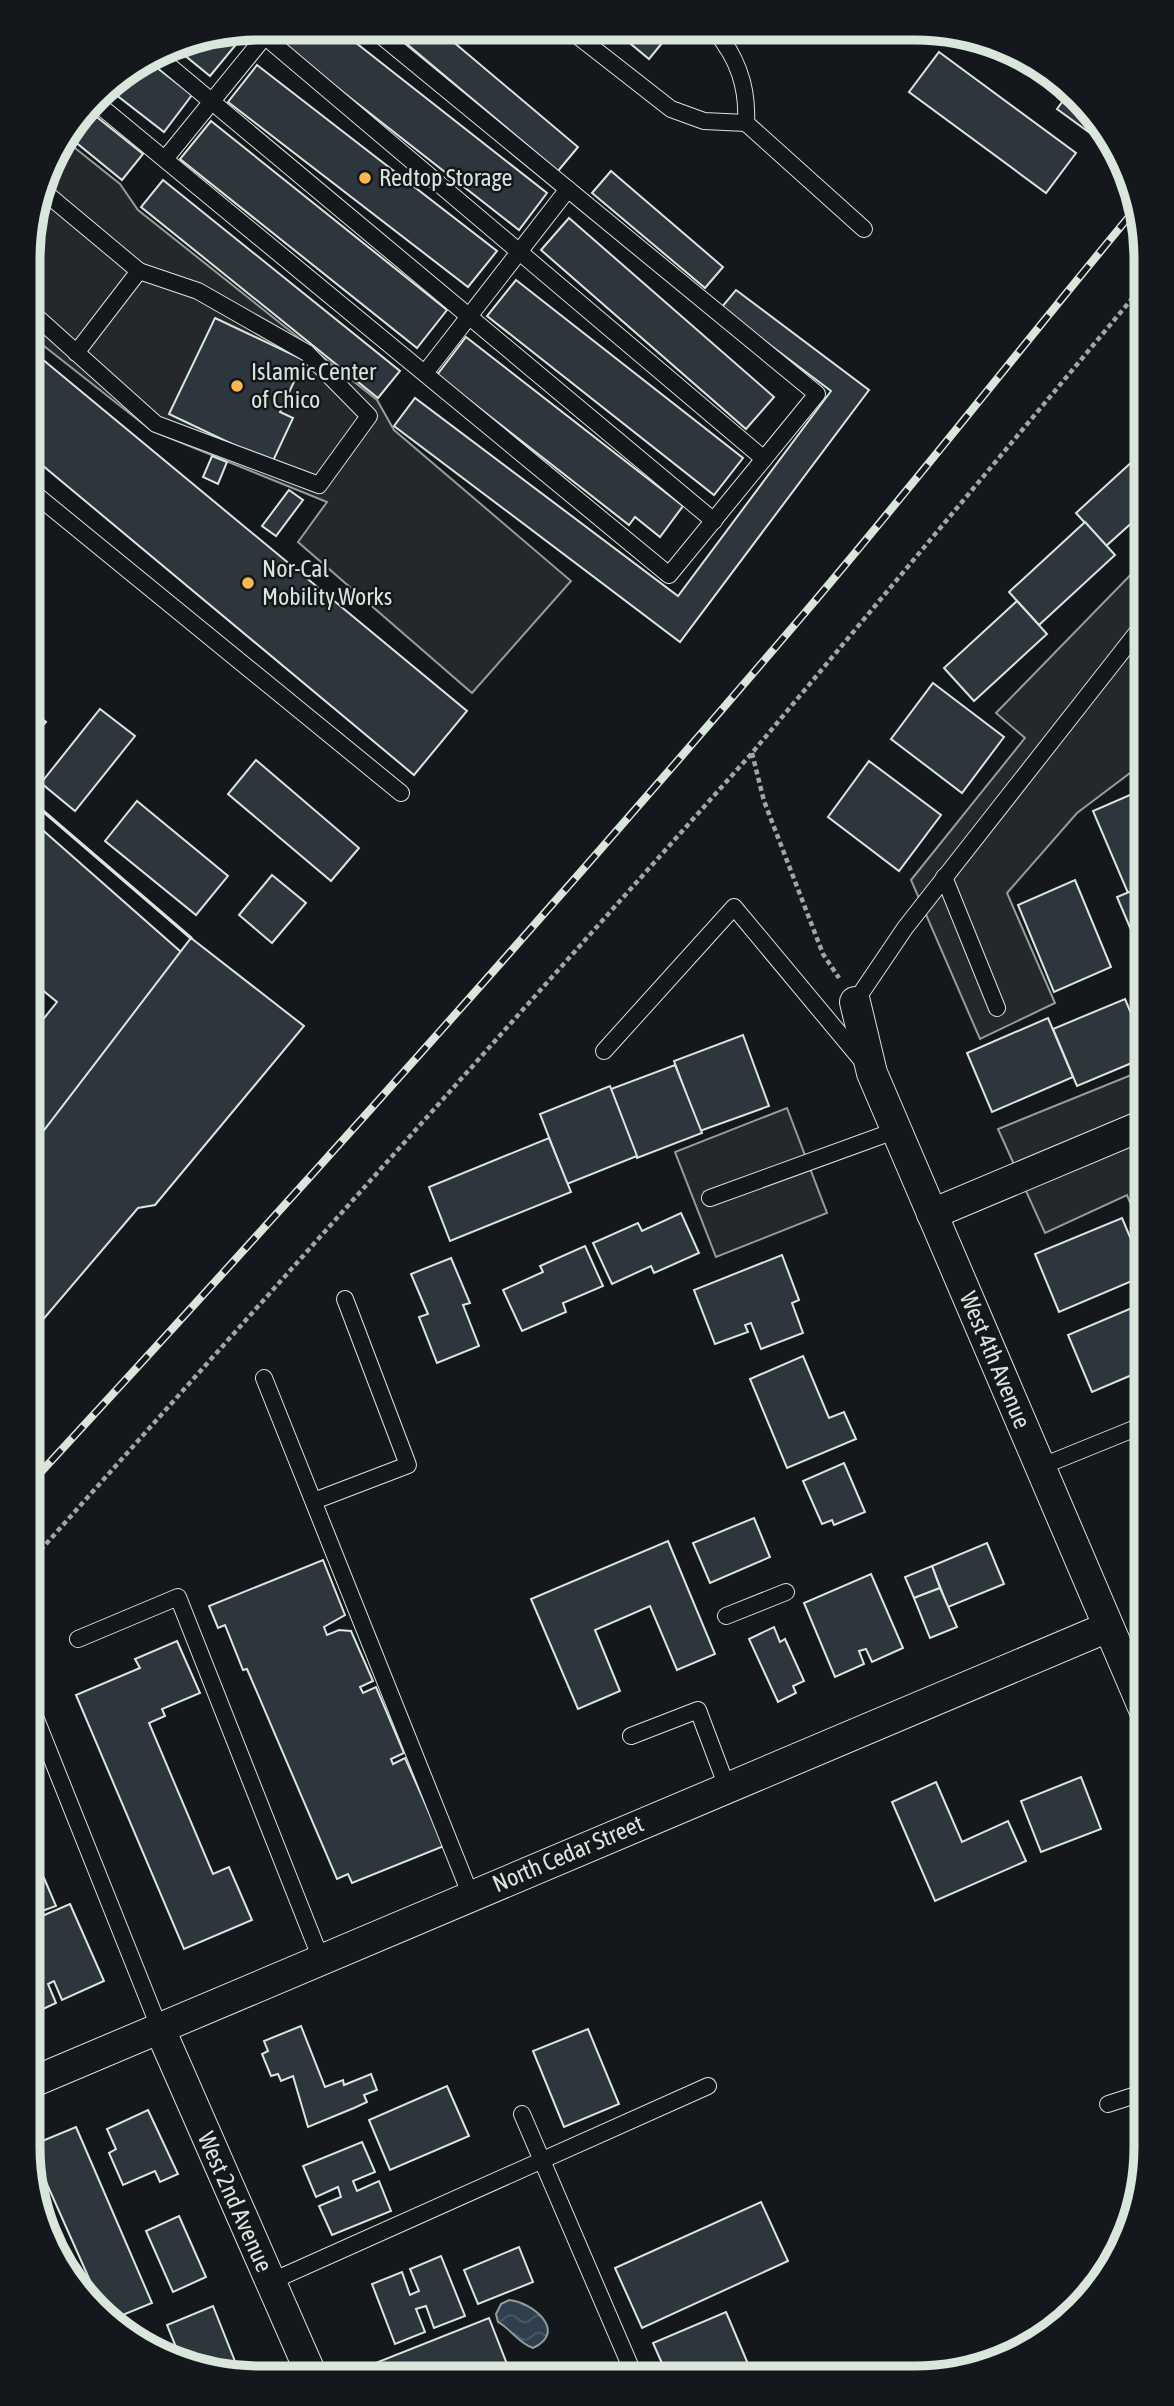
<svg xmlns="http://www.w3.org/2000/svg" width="1174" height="2406" font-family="'Asap Condensed',sans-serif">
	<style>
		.parking { fill: #24282b; stroke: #939e99; stroke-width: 2 }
		.water { fill: url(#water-waves); stroke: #939e99; stroke-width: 2 }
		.building { fill: #2c363c; stroke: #d8e6dc; stroke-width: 2 }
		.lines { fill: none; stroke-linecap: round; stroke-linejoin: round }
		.service-casing { stroke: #d8e6dc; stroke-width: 18 }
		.minor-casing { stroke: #d8e6dc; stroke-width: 32 }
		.path { stroke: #9da8a2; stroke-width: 4.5; stroke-dasharray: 5 3.5; stroke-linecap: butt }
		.service { stroke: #14181c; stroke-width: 16 }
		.minor { stroke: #14181c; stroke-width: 30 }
		.rail-casing { stroke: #d8e6dc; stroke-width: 8 }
		.rail { stroke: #14181c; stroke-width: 5; stroke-dasharray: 16; stroke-linecap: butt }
		.wall { stroke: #d8e6dc; stroke-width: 3.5 }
		.poi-dot { fill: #ffb74d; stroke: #14181c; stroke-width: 2.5 }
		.labels { text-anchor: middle; stroke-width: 5; stroke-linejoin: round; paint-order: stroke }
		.poi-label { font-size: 24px; fill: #d8e6dc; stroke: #14181c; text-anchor: start }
		.street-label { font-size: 24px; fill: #d8e6dc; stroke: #14181c }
		.rim { fill: none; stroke: #d8e6dc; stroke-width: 9 }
	</style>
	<defs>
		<pattern id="water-waves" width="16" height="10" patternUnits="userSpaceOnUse" patternTransform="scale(1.75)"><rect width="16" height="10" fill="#2f3f4d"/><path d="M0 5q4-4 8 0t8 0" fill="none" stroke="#4c5b66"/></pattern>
	</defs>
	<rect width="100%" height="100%" fill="#14181c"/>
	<!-- parking -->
	<g class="parking">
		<path d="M65,140L120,184L138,210L377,400L394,430L571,581L472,693L298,542L327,502L152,431L30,335V229L52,156Z"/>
		<path d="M1146,559V761L1077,813L1007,893L1055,1003L980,1039L911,880L1025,738L996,713Z"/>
		<path d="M1146,1069V1241L1127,1195L1045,1233L998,1129Z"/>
		<path d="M787,1108L827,1213L716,1257L675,1152Z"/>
	</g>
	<!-- water -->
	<path class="water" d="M509,2300C533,2302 568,2332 533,2348C518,2343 512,2330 498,2322L496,2314L501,2304Z"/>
	<!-- building -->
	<g class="building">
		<path d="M290,28H337L547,193L519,230L279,42Z"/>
		<path d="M389,29H438L578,147L558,171Z"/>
		<path d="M614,30L672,31L649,59Z"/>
		<path d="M230,34L239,41L210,76L172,45Z"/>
		<path d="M939,52L1076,153L1046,193L909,92Z"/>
		<path d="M147,60L192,95L164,132L106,87Z"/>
		<path d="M257,65L497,251L468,287L228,102Z"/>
		<path d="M1071,90L1098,131L1094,136L1057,109Z"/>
		<path d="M88,110L143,154L122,180L68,136Z"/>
		<path d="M211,121L447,310L417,348L180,159Z"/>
		<path d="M611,171L723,267L705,288L592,193Z"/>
		<path d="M163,180L400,371L378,398L141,207Z"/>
		<path d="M569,218L774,397L746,429L541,250Z"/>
		<path d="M516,280L743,458L714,495L487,316Z"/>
		<path d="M736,290L869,390L680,642L394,426L415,398L678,596L831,391L721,308Z"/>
		<path d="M215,318L304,360L280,412L293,418L272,463L169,414Z"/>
		<path d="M466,337L683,506L660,537L635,517L629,525L437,375Z"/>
		<path d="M30,349L467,711L414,775L30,455Z"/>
		<path d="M1146,449V510L1106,546L1076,513Z"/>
		<path d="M212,456L227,462L218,484L203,477Z"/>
		<path d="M289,490L303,500L276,536L262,526Z"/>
		<path d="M1085,522L1115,555L1039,625L1009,592Z"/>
		<path d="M1017,601L1047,634L974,701L944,668Z"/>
		<path d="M933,683L1004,737L962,793L891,739Z"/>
		<path d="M29,709L46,722L29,742Z"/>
		<path d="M100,709L135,736L75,811L41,783Z"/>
		<path d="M256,760L359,848L331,881L228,794Z"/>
		<path d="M869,761L941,815L899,871L828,817Z"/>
		<path d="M1146,788V885L1128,893L1093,811Z"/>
		<path d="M137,801L228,876L196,915L105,841Z"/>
		<path d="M29,818L181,952L29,1150V1037L57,1002L29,979Z"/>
		<path d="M272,875L306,903L272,943L239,915Z"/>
		<path d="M1075,880L1111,967L1054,992L1018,905Z"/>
		<path d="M1146,885V965L1117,897Z"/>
		<path d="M191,938L304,1026L155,1205L138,1208L29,1336V1150Z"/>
		<path d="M1125,999L1146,1049V1057L1077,1086L1053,1029Z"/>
		<path d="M1048,1018L1073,1077L992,1112L967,1053Z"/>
		<path d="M743,1035L769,1106L700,1131L674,1061Z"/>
		<path d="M675,1065L702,1133L637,1158L611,1089Z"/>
		<path d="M610,1086L637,1156L567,1184L540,1114Z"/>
		<path d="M549,1138L571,1192L450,1241L429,1187Z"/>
		<path d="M681,1213L699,1253L654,1273L651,1266L612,1284L593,1243L638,1223L642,1231Z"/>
		<path d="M1122,1218L1146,1275L1059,1312L1035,1254Z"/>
		<path d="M585,1246L603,1286L563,1303L566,1312L522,1331L503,1290L543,1272L540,1266Z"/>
		<path d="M782,1255L799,1300L792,1303L803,1333L761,1349L751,1323L745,1325L748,1332L715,1344L694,1290Z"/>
		<path d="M451,1258L470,1303L463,1305L479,1346L437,1363L419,1317L428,1314L411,1274Z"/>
		<path d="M1146,1302V1369L1092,1392L1068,1335Z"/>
		<path d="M803,1356L829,1418L844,1412L856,1439L787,1468L750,1379Z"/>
		<path d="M844,1463L865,1512L834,1525L832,1520L822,1524L803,1481Z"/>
		<path d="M754,1518L770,1557L710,1583L693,1543Z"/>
		<path d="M668,1541L715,1654L677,1670L650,1606L595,1630L620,1691L578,1709L531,1599Z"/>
		<path d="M987,1543L1004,1584L948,1607L932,1566Z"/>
		<path d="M323,1560L345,1615L324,1627L327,1635L339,1630L351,1631L373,1681L360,1687L363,1693L376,1687L404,1753L391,1759L393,1764L405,1758L444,1846L352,1883L348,1874L337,1879L247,1669L243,1670L225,1625L218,1628L209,1606Z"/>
		<path d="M932,1566L940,1588L914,1598L905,1577Z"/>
		<path d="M871,1574L903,1648L872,1662L866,1649L859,1651L864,1664L835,1677L804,1603Z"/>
		<path d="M940,1588L957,1627L930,1638L914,1598Z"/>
		<path d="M774,1627L780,1642L785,1639L804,1681L793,1686L796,1693L778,1702L749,1639Z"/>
		<path d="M177,1641L200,1693L162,1709L165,1716L149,1723L213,1874L229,1867L252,1920L184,1949L76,1695L140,1668L135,1659Z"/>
		<path d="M1081,1777L1101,1829L1041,1852L1021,1801Z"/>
		<path d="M936,1782L962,1842L1008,1821L1026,1861L935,1901L892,1802Z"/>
		<path d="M38,1864L56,1906L28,1916V1869Z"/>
		<path d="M70,1904L104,1981L62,2000L54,1981L48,1984L56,2003L28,2016V1922Z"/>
		<path d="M301,2026L325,2087L343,2080L344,2085L371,2074L377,2090L364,2095L367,2102L354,2108L308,2127L293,2076L281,2081L278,2074L271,2076L262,2054L268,2051L264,2041Z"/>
		<path d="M588,2029L619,2104L564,2127L533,2051Z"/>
		<path d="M447,2086L469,2136L390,2170L369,2120Z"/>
		<path d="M148,2110L178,2174L160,2182L155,2171L123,2185L109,2153L116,2149L107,2129Z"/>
		<path d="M76,2127L152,2303L108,2321L30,2146Z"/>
		<path d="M362,2142L375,2172L353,2181L357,2191L379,2181L391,2211L332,2235L319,2206L341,2197L338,2187L316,2197L303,2166Z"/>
		<path d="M761,2202L788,2261L642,2328L615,2268Z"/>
		<path d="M179,2216L206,2277L173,2292L146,2231Z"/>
		<path d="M519,2247L533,2282L478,2304L464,2270Z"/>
		<path d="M441,2256L465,2316L434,2328L426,2306L416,2309L425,2332L395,2344L372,2284L402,2272L410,2295L419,2291L410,2269Z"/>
		<path d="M213,2306L238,2369L225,2375L182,2362L167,2325Z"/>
		<path d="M726,2312L754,2378L668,2377L653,2343Z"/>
		<path d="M489,2318L512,2377L378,2376L373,2364Z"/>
	</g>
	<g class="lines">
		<defs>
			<g id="service">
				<path d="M256,29L764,459"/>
				<path d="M570,30L671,109L704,121L746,123"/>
				<path d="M715,31C738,58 748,87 746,123L864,229"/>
				<path d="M156,55L714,521"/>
				<path d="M94,101L669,575L817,394L373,29"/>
				<path d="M165,159L270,30"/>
				<path d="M42,190L139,271"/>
				<path d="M30,311L156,424L319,485L369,416L307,353L198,291L139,271L76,353"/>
				<path d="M425,373L568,189"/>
				<path d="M30,490L401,793"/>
				<path d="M944,877L997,1008"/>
				<path d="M855,1002L905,928L1146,621"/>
				<path d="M604,1051L734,907L864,1063"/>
				<path d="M710,1198L897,1130"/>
				<path d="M264,1378L471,1896"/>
				<path d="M1040,1467L1146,1424"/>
				<path d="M314,1501L408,1465L345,1299"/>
				<path d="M726,1616L786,1592"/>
				<path d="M78,1639L178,1597L321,1959"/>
				<path d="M28,1699L159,2027"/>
				<path d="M631,1736L698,1710L727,1787"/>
				<path d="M1108,2104L1145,2092"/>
				<path d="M522,2114L635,2377"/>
				<path d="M270,2282L708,2086"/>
			</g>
			<g id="minor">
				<path d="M855,1002L872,1073L1146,1714"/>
				<path d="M932,1214L1146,1124"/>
				<path d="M159,2027L312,2376"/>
				<path d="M28,2084L1108,1627"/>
			</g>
		</defs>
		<!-- service casing -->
		<use href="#service" class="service-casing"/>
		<!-- minor casing -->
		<use href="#minor" class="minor-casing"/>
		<!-- path -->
		<g class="path">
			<path d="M752,753L764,801L823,954L839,978"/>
			<path d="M29,1563L752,753L1146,282"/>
		</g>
		<!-- service -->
		<use href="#service" class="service"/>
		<!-- minor -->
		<use href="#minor" class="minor"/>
		<defs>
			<path id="rail" d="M29,1485C292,1200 551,910 803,615C917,481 1025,342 1137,207"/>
		</defs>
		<!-- rail casing -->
		<use href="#rail" class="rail-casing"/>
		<!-- rail -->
		<use href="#rail" class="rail"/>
		<!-- wall -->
		<path class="wall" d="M29,799L191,938"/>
	</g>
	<!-- markers -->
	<g class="poi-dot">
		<circle cx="365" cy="178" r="7"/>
		<circle cx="237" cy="386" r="7"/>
		<circle cx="248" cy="583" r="7"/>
	</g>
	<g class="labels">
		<!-- poi labels -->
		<g class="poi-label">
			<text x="379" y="186">Redtop Storage</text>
			<text x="251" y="380">Islamic Center<tspan x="251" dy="28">of Chico</tspan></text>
			<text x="262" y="577">Nor-Cal<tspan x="262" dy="28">Mobility Works</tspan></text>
		</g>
		<!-- street labels -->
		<g class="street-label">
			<text transform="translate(995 1360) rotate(67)" y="8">West 4th Avenue</text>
			<text transform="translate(568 1854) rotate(-23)" y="8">North Cedar Street</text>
			<text transform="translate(235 2202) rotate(66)" y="8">West 2nd Avenue</text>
		</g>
	</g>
	<!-- crop -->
	<path d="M0 0H1174V2406H0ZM259 40H915A219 219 0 0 1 1134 259V2147A219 219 0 0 1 915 2366H259A219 219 0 0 1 40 2147V259A219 219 0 0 1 259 40Z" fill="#14181c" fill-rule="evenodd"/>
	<path class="rim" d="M259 40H915A219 219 0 0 1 1134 259V2147A219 219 0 0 1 915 2366H259A219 219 0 0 1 40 2147V259A219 219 0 0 1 259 40Z"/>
</svg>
